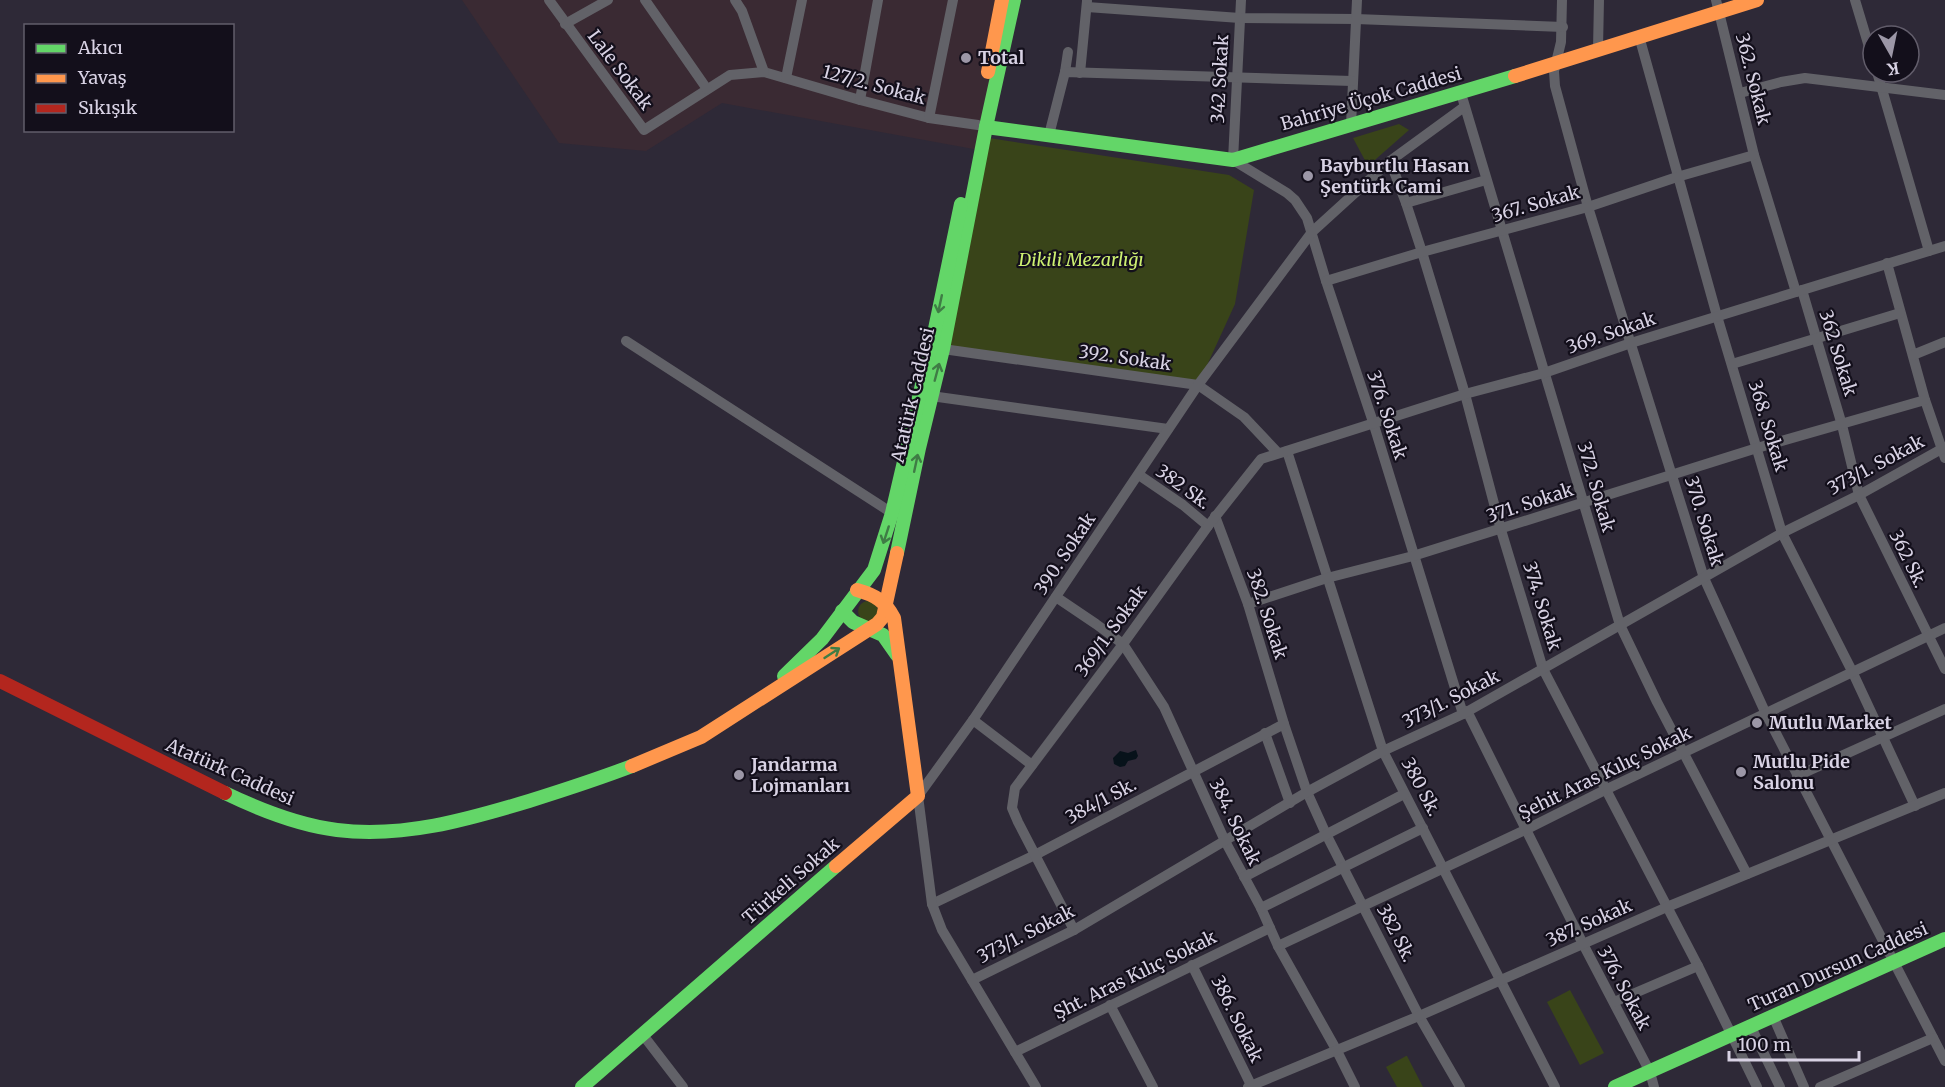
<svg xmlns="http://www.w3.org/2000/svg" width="1945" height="1087" font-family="Merriweather,serif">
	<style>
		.industrial { fill: #3a2a33 }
		.green { fill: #394419 }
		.water { fill: #07121a }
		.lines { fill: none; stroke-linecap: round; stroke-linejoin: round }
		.street { stroke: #626268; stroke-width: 10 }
		.fast { stroke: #63d668; stroke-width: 14 }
		.slow { stroke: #ff974d; stroke-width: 14 }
		.jam { stroke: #b3261e; stroke-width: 14 }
		.oneway { stroke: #3f7c45 }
		.poi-dot { fill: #9c97a7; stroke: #130f1b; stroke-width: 2 }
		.labels { text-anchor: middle; stroke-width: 4.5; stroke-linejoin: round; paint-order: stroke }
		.poi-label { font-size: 18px; font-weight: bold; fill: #d8d2e4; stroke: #130f1b; text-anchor: start }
		.street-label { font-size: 18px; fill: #d8d2e4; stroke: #130f1b }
		.park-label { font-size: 18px; font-style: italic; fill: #cdf071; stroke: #130f1b }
	</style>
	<rect width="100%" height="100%" fill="#2e2937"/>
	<!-- industrial -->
	<path class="industrial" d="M462,0H1015L979,150L722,103L646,151L559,143Z"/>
	<!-- green -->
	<g class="green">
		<path d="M1399,124L1409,130L1368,166L1353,138Z"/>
		<path d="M989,138L1229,175L1254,190L1235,304L1198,385L948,350Z"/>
		<circle cx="868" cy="611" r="10"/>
		<path d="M1570,990L1604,1053L1580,1065L1547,1002Z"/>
		<path d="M1406,1056H1407L1423,1087H1397L1386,1067Z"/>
	</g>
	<!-- water -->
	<path class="water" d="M1136,750L1138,756L1136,759L1128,761L1125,766L1120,767L1114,764L1113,758L1120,751L1128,753Z"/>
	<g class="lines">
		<!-- street -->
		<g class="street">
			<path d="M549,0L644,130L730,75L764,72L860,100L929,118L978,125"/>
			<path d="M645,0L707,89"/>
			<path d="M735,0L742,11L764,72"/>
			<path d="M1241,0L1233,160L1287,193L1295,200L1307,218L1326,281L1373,422L1463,714"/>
			<path d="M1562,0L1561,42L1554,71L1555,86L1588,207L1704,578L1766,714L1945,1061"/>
			<path d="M1716,0L1754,155L1796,292"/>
			<path d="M1855,0L1873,60"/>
			<path d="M1087,7L1240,18L1356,19L1563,27"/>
			<path d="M565,24L608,0"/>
			<path d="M1639,36L1717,316L1782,533L1852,671L1915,806"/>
			<path d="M1598,49L1599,0"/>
			<path d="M1065,72L1068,52"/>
			<path d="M1877,72L1929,251"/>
			<path d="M1080,73L1087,1"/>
			<path d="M786,78L802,0"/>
			<path d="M1740,93L1781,82L1805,78L1945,95"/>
			<path d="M860,100L878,0"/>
			<path d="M1463,100L1620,625L1657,702L1747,874"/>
			<path d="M929,118L953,0"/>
			<path d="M1351,125L1357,0"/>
			<path d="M1049,135L1065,72L1352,81"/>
			<path d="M1390,161L1406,203L1422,252L1465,394L1501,530L1543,669L1698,966L1757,1087"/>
			<path d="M1406,203L1486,180"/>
			<path d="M1887,263L1925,400L1945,458"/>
			<path d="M1326,281L1422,252L1588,207L1677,177L1754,155"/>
			<path d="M1802,290L1842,425L1859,495L1945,669"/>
			<path d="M626,341L892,513"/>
			<path d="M943,349L1198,385L1244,417L1278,453"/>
			<path d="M1913,355L1945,342"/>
			<path d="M1732,364L1900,313"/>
			<path d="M931,396L1168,429"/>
			<path d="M1287,451L1383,751L1555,1087"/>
			<path d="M1139,475L1183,505L1208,526"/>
			<path d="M1215,516L1248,604L1284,724L1307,792L1326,834L1419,1016L1460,1087"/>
			<path d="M1056,597L1096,624L1123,644L1164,707L1225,841L1261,908L1278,946L1337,1051L1355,1087"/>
			<path d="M1248,604L1327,578L1413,556L1757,448L1925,400"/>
			<path d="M1467,711L1583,944L1650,1072L1654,1087"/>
			<path d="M973,720L1032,765"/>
			<path d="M1265,733L1290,803"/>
			<path d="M1797,776L1945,709"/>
			<path d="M1244,877L1404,794"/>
			<path d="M932,904L1035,855L1284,724"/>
			<path d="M1261,908L1423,828"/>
			<path d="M1074,930L1018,822L1012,808L1015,788L1123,644L1208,526L1261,459L1465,394L1544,373L1631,343L1945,246"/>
			<path d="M1278,946L1525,830L1605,790L1945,628"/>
			<path d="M1192,965L1252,1087"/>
			<path d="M972,980L1074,930L1307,792L1383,751L1463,714L1782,533L1859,495L1945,447"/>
			<path d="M1614,1002L1698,966"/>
			<path d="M1110,1005L1153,1087"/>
			<path d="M1773,1016L1804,1087"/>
			<path d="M1750,1025L1780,1087"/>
			<path d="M643,1035L683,1087"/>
			<path d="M1015,1052L1270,928"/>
			<path d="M1036,1087L942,930L932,904L918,796L973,720L1198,385L1312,232L1390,161L1464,107"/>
			<path d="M1248,1087L1419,1016L1667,907L1945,793"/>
			<path d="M1820,1087L1933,1038"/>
		</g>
		<!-- fast -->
		<g class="fast">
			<path d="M986,127L1233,160L1515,76"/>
			<path d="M897,553L919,448L943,349L986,127L1014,0"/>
			<path d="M842,611L853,622L883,635L897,655"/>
			<path d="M784,676L822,639L874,570L892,513L935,329L961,204"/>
			<path d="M225,793C260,810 298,825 337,830C403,838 466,820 529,801C564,790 598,779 632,766"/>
			<path d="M582,1087L836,866"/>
			<path d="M1615,1087L1945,939"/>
		</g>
		<!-- slow -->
		<g class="slow">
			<path d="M988,72L1002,0"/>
			<path d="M1515,76L1757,0"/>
			<path d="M632,766L701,737L877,624L883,617L897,553"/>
			<path d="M836,866L918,796L894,618C885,601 875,595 857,590"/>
		</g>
		<!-- jam -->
		<path class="jam" d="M0,681L225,793"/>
	</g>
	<!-- one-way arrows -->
	<defs><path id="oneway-shaft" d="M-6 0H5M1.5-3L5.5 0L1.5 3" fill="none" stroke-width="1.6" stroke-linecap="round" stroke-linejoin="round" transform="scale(1.5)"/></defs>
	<g class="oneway">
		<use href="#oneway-shaft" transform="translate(940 304) rotate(102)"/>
		<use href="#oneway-shaft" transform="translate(937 372) rotate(-75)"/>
		<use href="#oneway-shaft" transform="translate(916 463) rotate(-78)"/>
		<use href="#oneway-shaft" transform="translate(886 535) rotate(108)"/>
		<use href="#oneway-shaft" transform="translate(832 653) rotate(-33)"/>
	</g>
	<!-- markers -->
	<g class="poi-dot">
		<circle cx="966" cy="58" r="6"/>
		<circle cx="1308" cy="176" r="6"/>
		<circle cx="1757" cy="723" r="6"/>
		<circle cx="1741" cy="772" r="6"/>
		<circle cx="739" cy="775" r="6"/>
	</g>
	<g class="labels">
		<!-- poi labels -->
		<g class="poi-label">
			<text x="978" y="64">Total</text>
			<text x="1320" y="172">Bayburtlu Hasan<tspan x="1320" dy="21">Şentürk Cami</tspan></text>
			<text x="1769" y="729">Mutlu Market</text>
			<text x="1753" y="768">Mutlu Pide<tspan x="1753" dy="21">Salonu</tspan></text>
			<text x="751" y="771">Jandarma<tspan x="751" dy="21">Lojmanları</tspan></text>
		</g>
		<!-- street labels -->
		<g class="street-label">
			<text transform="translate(620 70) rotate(53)" y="6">Lale Sokak</text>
			<text transform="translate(1220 79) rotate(-87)" y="6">342 Sokak</text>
			<text transform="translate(1753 79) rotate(76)" y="6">362. Sokak</text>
			<text transform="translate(874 85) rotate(15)" y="6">127/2. Sokak</text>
			<text transform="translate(1371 99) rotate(-16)" y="6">Bahriye Üçok Caddesi</text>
			<text transform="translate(1536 204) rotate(-16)" y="6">367. Sokak</text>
			<text transform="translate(1611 333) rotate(-19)" y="6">369. Sokak</text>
			<text transform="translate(1838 353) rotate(73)" y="6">362 Sokak</text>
			<text transform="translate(1125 358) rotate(8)" y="6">392. Sokak</text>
			<text transform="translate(913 395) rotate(-77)" y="6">Atatürk Caddesi</text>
			<text transform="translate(1387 415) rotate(72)" y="6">376. Sokak</text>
			<text transform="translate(1768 426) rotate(73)" y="6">368. Sokak</text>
			<text transform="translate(1876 465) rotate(-28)" y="6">373/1. Sokak</text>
			<text transform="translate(1183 487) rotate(36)" y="6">382 Sk.</text>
			<text transform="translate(1596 487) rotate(74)" y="6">372. Sokak</text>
			<text transform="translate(1530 503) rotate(-18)" y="6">371. Sokak</text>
			<text transform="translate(1704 521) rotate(73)" y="6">370. Sokak</text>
			<text transform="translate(1065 554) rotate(-56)" y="6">390. Sokak</text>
			<text transform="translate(1908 559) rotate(64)" y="6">362 Sk.</text>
			<text transform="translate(1542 606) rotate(73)" y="6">374. Sokak</text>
			<text transform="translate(1267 614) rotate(72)" y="6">382. Sokak</text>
			<text transform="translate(1111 631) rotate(-54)" y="6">369/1. Sokak</text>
			<text transform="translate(1451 699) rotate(-27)" y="6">373/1. Sokak</text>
			<text transform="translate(230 772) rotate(24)" y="6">Atatürk Caddesi</text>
			<text transform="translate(1605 773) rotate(-26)" y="6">Şehit Aras Kılıç Sokak</text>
			<text transform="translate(1421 787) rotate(62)" y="6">380 Sk.</text>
			<text transform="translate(1101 801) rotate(-28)" y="6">384/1 Sk.</text>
			<text transform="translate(1235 822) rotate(64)" y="6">384. Sokak</text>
			<text transform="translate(791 881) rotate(-41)" y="6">Türkeli Sokak</text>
			<text transform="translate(1589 923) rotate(-24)" y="6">387. Sokak</text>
			<text transform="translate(1396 933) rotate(63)" y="6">382 Sk.</text>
			<text transform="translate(1026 934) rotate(-27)" y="6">373/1. Sokak</text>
			<text transform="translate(1838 967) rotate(-24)" y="6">Turan Dursun Caddesi</text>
			<text transform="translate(1135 975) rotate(-26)" y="6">Şht. Aras Kılıç Sokak</text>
			<text transform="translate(1624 988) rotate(62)" y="6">376. Sokak</text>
			<text transform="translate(1237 1019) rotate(64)" y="6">386. Sokak</text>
		</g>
		<!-- park labels -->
		<g class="park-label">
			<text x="1081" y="266">Dikili Mezarlığı</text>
		</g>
	</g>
	<!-- legend -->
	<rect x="24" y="24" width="210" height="108" fill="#130f1b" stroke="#625d6b" stroke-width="1.5"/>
	<rect x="36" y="44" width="30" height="9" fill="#63d668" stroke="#625d6b" stroke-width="1.5"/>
	<text x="78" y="54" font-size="18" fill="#d8d2e4">Akıcı</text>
	<rect x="36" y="74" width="30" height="9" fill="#ff974d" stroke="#625d6b" stroke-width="1.5"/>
	<text x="78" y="84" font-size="18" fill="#d8d2e4">Yavaş</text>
	<rect x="36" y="104" width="30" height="9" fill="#b3261e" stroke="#625d6b" stroke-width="1.5"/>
	<text x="78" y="114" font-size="18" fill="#d8d2e4">Sıkışık</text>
	<!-- north arrow -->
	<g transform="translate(1891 54) rotate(171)"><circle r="28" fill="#130f1b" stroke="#625d6b" stroke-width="1.5"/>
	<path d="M0-4.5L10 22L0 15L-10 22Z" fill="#9c97a7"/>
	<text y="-9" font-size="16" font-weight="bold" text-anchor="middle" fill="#d8d2e4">K</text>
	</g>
	<!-- scale -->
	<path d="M1729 1051v9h130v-9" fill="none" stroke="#d8d2e4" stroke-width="3"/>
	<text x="1738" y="1051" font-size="18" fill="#d8d2e4" stroke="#130f1b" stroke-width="4.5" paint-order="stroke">100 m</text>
</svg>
